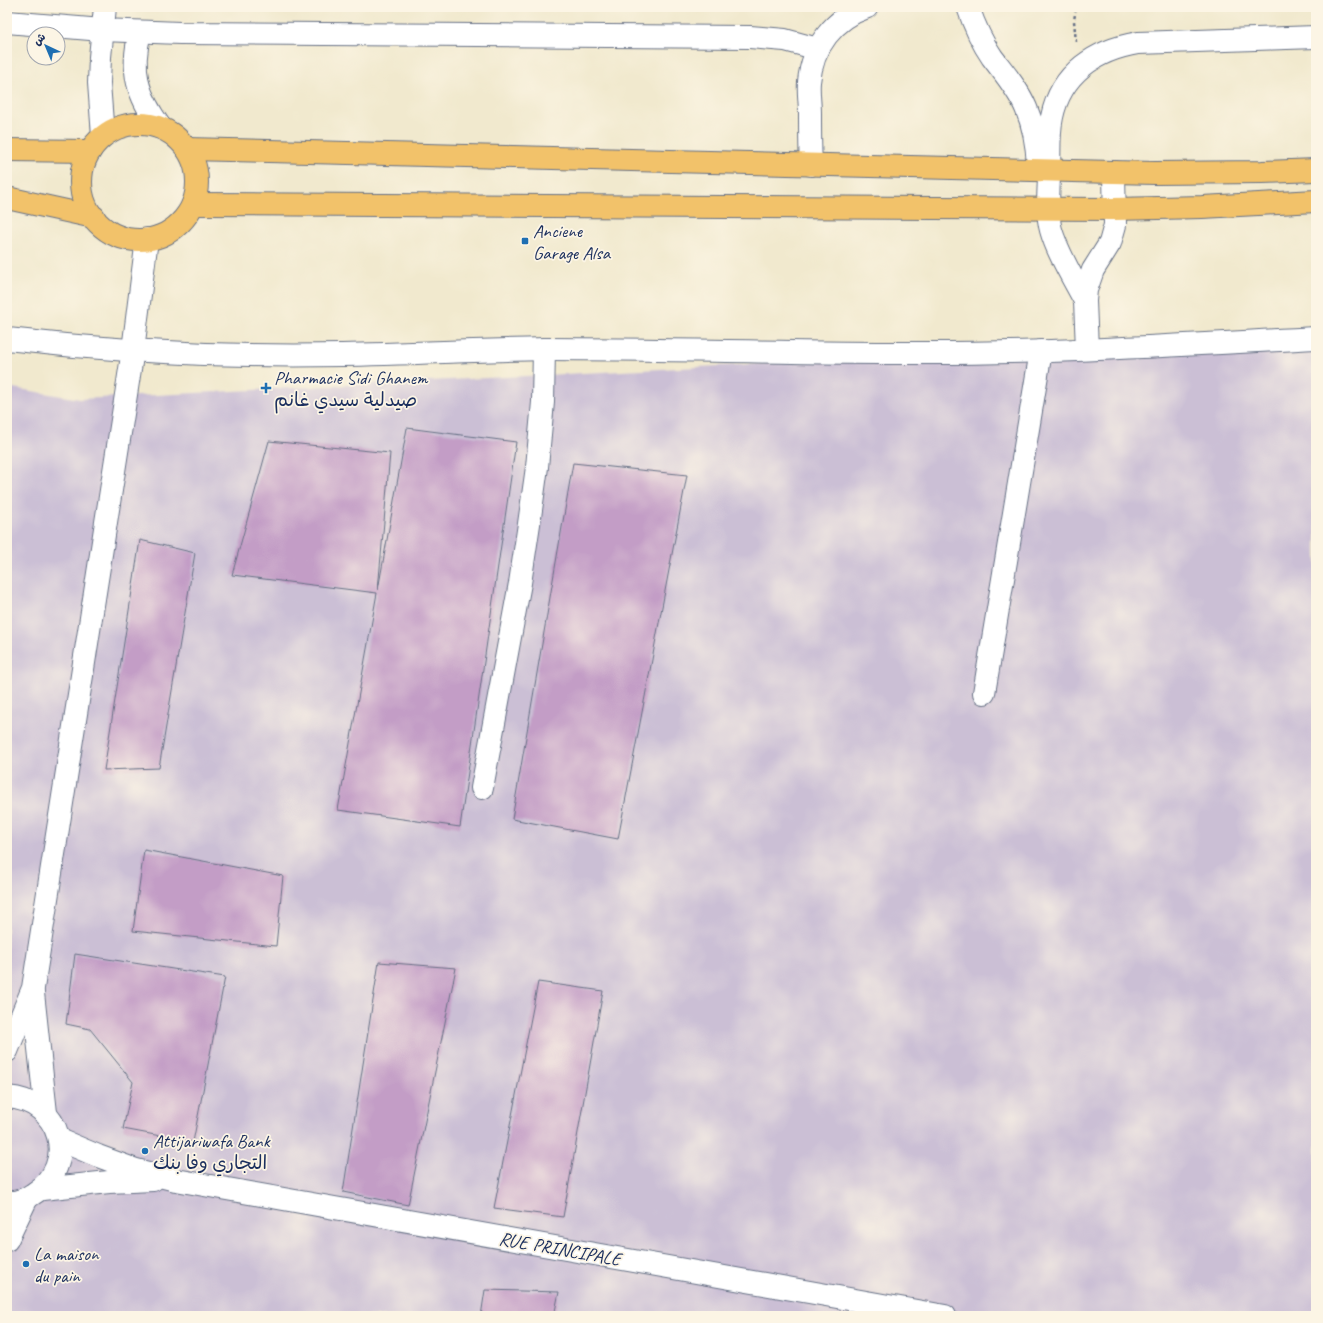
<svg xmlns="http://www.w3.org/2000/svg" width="1323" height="1323" font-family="Caveat,'Playpen Sans Arabic',sans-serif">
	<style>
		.industrial { fill: #cbbfd5 }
		.building { fill: #c39dc6 }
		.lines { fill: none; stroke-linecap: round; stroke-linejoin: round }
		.minor-casing { stroke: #667085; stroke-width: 24 }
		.major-casing { stroke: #667085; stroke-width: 24 }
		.path { stroke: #667085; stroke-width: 2.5; stroke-dasharray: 3 3; stroke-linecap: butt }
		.minor { stroke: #fff; stroke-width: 22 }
		.major { stroke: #f2c26a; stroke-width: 22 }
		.poi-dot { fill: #1f6fb2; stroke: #fcf5e5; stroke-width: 1.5 }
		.labels { text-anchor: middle; stroke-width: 3.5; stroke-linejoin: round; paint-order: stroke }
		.poi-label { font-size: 19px; fill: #1b2f5e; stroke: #fcf5e5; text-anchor: start }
		.street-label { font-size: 19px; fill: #1b2f5e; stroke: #fcf5e5 }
	</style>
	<rect width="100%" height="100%" fill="#fcf5e5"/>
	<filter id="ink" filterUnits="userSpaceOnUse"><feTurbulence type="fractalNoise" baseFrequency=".025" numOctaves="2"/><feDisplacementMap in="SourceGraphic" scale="8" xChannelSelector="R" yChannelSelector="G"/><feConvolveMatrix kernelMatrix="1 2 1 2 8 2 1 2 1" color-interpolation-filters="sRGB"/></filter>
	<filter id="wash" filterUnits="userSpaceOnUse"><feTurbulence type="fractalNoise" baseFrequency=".012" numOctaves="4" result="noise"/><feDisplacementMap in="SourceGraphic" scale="16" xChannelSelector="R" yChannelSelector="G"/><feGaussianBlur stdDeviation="0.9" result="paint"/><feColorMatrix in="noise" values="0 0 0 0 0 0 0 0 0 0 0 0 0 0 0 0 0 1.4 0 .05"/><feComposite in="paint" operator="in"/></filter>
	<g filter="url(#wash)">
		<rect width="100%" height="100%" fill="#f1e9ce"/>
		<!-- industrial -->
		<path class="industrial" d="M1316,335V1316H7V387L80,399Z"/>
		<g id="blocks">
			<!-- building -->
			<g class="building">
				<path d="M407,428L516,442L460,827L338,810L377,593L232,575L269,441L390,453L378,590Z"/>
				<path d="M573,463L687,475L618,839L512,819Z"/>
				<path d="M140,540L195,553L159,768L104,770Z"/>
				<path d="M144,850L283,876L276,946L133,931Z"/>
				<path d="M75,954L225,977L193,1142L123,1129L133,1082L90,1029L66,1024Z"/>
				<path d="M379,962L456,968L408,1205L343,1192Z"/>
				<path d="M538,982L603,991L563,1217L494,1208Z"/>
				<path d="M485,1290L559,1292L554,1316H481Z"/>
			</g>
		</g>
	</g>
	<g filter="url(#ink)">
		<use href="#blocks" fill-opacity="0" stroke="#667085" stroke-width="1"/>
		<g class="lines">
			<defs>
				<g id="minor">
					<path d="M968,7C974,25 981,41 992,57C1004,73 1018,89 1026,108C1034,126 1037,145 1038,165"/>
					<path d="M7,22L102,30L180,33L750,37L785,40L818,49"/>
					<path d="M140,32C130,71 137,95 161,128"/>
					<path d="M103,136L99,83L100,57L105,7"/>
					<path d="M811,165C810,147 810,130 810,113C810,103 808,92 809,82C812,47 834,18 867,7"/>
					<path d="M1085,301C1074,280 1057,252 1051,230C1046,212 1049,190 1049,172C1050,154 1048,135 1052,117C1061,73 1096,50 1138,43L1316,37"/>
					<path d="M7,339C118,352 231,357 342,355C410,354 478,350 546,349C667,349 787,353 908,353C1044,354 1180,345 1316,338"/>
					<path d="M1087,349L1085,301L1086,290L1093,270L1110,243L1115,225L1114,172"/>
					<path d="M984,693L1041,351"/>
					<path d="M482,788L520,583L529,524L537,467L543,402L544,349"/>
					<path d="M33,993L46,1113"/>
					<path d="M7,1051L33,988L133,350L147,239"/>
					<path d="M7,1097C61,1100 80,1165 33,1194C26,1199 16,1203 7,1202"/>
					<path d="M60,1140L98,1156L136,1170L176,1180L945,1316"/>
					<path d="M42,1189L109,1182L153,1180"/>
					<path d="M7,1240L27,1198"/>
				</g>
				<g id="major">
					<circle cx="139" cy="182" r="58"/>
					<path d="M187,149L1155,173L1262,172L1316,170"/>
					<path d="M7,150L90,151"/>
					<path d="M7,198L94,217"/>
					<path d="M193,204L1114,209L1202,207L1316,201"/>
				</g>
			</defs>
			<!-- minor casing -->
			<use href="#minor" class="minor-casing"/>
			<!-- major casing -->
			<use href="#major" class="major-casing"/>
			<!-- path -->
			<path class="path" d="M1076,42L1074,21L1076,7"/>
			<!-- minor -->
			<use href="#minor" class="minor"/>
			<!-- major -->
			<use href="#major" class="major"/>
		</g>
	</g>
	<!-- markers -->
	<g class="poi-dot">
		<rect x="521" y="237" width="8" height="8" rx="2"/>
		<path d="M264 382h4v4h4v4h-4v4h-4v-4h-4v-4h4z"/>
		<circle cx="145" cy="1151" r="4"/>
		<circle cx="26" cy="1264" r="4"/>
	</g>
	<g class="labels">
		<!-- poi labels -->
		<g class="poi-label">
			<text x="533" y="237">Anciene<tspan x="533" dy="22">Garage Alsa</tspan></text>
			<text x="274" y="384">Pharmacie Sidi Ghanem<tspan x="274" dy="22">صيدلية سيدي غانم</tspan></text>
			<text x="153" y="1147">Attijariwafa Bank<tspan x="153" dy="22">التجاري وفا بنك</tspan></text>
			<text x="34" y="1260">La maison<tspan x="34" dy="22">du pain</tspan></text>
		</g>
		<!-- street labels -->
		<g class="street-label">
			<text transform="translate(560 1248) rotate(10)" y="7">RUE PRINCIPALE</text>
		</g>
	</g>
	<!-- margin -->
	<rect width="1323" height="1323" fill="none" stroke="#fcf5e5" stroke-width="24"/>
	<!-- north arrow -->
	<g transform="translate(46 46) rotate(316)"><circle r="19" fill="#fcf5e5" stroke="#a2a6af"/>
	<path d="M0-3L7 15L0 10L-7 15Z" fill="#1f6fb2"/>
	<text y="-6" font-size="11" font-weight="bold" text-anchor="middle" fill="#1b2f5e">ش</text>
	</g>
</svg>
